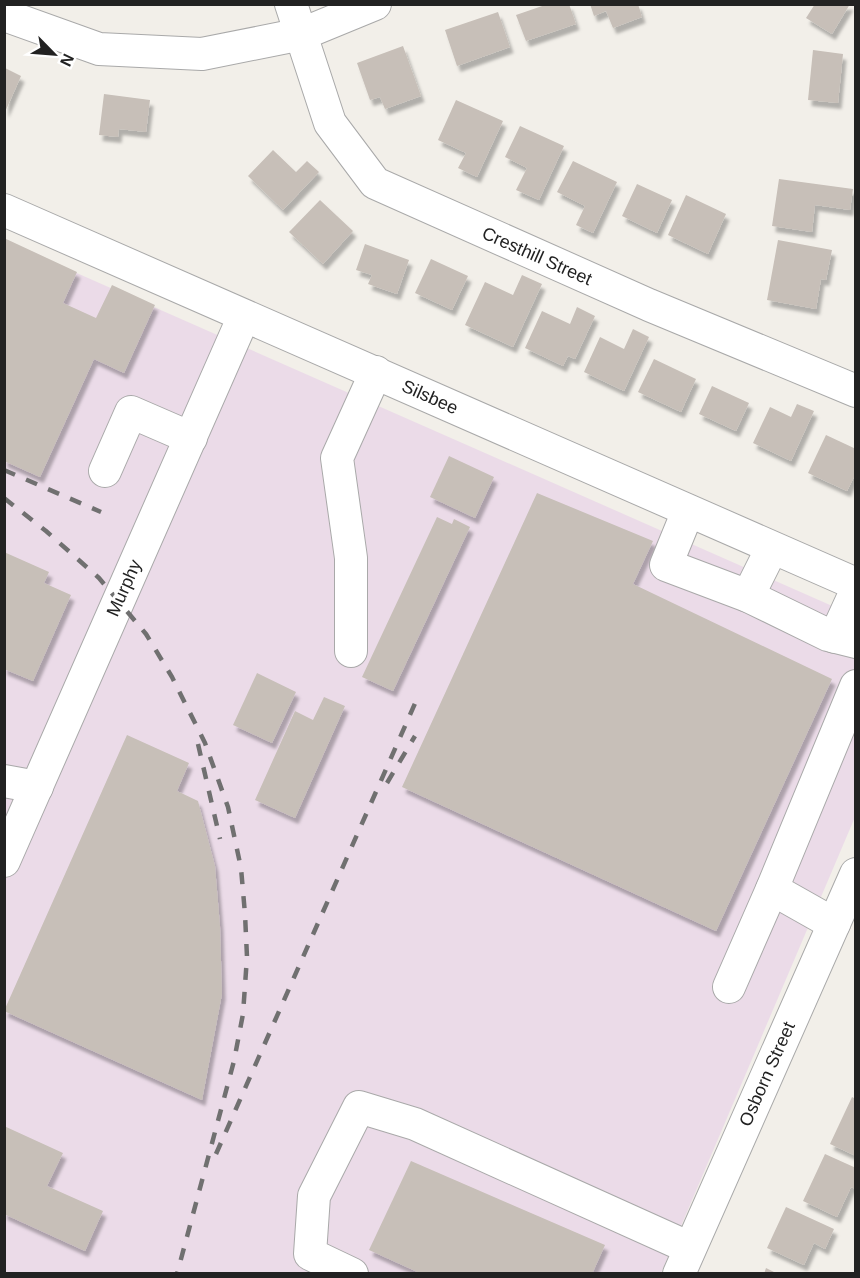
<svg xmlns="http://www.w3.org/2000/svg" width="860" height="1278" font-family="Arial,sans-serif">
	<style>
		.industrial { fill: #ebdbe8 }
		.building { fill: #c7bfb8; filter: url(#shadow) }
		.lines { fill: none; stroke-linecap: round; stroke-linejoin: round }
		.minor-casing { stroke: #a9a9a9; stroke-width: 34 }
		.minor { stroke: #fff; stroke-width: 32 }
		.rail { stroke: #707070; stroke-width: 4.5; stroke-dasharray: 12 12; stroke-linecap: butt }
		.labels { text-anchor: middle; stroke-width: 6; stroke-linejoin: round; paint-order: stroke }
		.street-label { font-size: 18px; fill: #222; stroke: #fff }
	</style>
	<defs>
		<filter id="shadow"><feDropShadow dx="3.5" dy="6" stdDeviation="1.5" flood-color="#0004"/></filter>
	</defs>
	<rect width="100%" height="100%" fill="#f2efe9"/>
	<!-- industrial -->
	<path class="industrial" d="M4,241L855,616V817L661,1273H5Z"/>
	<!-- building -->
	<g class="building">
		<path d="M548,4H569L576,24L526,41L516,15Z"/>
		<path d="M590,4H638L642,17L613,28L606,11L594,16Z"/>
		<path d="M815,4H850L832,34L806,18Z"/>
		<path d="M498,12L510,47L457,66L445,30Z"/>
		<path d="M403,46L421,96L385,109L380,97L370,100L357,63Z"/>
		<path d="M813,50L843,54L838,103L808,100Z"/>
		<path d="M5,68L21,76L5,112Z"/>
		<path d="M104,94L150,100L146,132L119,129L118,137L99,135Z"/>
		<path d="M456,100L503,121L477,177L458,168L466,153L438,140Z"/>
		<path d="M520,126L564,146L539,200L516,190L527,168L505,157Z"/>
		<path d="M273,150L296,172L307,161L319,172L283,210L248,176Z"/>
		<path d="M573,161L617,182L593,233L576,225L585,206L557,192Z"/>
		<path d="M779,179L853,189L850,210L815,205L812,232L772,226Z"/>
		<path d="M637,184L672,200L657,233L622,216Z"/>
		<path d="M686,195L726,214L708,254L668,235Z"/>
		<path d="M320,200L353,231L323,264L289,232Z"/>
		<path d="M4,238L77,272L63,303L96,318L112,285L155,305L124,373L94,359L40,477L4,461Z"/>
		<path d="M778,240L832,250L826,280L821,279L816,309L767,300Z"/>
		<path d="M365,244L409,260L397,294L368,284L372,275L356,270Z"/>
		<path d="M431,259L468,276L452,310L415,293Z"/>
		<path d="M522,275L542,284L513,347L465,325L485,282L513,295Z"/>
		<path d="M577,307L595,316L575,359L568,356L563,366L525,348L542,311L570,324Z"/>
		<path d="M633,329L649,337L624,391L584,372L600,337L624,349Z"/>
		<path d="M654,359L696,379L681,412L638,392Z"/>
		<path d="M712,386L749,403L736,431L699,414Z"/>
		<path d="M797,404L814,411L791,461L753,443L770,407L791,417Z"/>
		<path d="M826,435L856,449V473L847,491L808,473Z"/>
		<path d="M449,456L494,477L475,518L430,497Z"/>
		<path d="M537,493L653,541L633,584L832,679L716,931L402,787Z"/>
		<path d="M437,517L452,524L454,519L470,527L393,691L362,677Z"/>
		<path d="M4,552L49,572L44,583L71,595L33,681L4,669Z"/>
		<path d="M257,673L296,692L272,743L233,725Z"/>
		<path d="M324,697L345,706L295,818L255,800L295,711L313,720Z"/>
		<path d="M127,735L189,763L177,791L198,801L215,866L220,926L222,994L202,1100L4,1011Z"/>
		<path d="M852,1097L856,1099V1156L830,1144Z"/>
		<path d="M4,1126L63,1153L47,1186L103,1211L85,1251L4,1214Z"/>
		<path d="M825,1154L856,1168V1189L851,1187L837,1217L803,1201Z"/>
		<path d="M411,1161L605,1245L592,1274H422L369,1250Z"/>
		<path d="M786,1207L834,1229L825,1249L814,1243L804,1265L767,1248Z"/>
		<path d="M766,1268L778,1274H764Z"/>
	</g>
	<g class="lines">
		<defs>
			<g id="minor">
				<path d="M291,4L330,123L375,183L649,305L856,391"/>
				<path d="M4,15L99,49L202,54L302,34L375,4"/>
				<path d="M4,210L856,584"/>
				<path d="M105,471L131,412L191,438"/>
				<path d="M688,511L666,565L748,596L828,635L856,642"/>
				<path d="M748,596L772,548"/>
				<path d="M835,637L856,591"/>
				<path d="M351,651V558L337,458L376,372"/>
				<path d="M4,781L37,787"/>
				<path d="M4,861L244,316"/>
				<path d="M772,889L834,924"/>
				<path d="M729,987L772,889L856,686"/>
				<path d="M352,1274L310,1254L314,1196L359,1107L415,1124L690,1248"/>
				<path d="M679,1274L856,874"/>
			</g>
		</defs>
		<!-- minor casing -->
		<use href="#minor" class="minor-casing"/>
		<!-- minor -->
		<use href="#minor" class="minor"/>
		<!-- rail -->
		<g class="rail">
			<path d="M4,470L101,512"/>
			<path d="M4,498L46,531L99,578L146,634L172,677L205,743L228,807L241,868L245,914L247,957L243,1014L234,1061L177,1274"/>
			<path d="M198,744L220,839"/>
			<path d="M387,783L415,736"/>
			<path d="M216,1154L417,699"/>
		</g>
	</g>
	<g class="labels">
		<!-- street labels -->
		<g class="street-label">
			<text transform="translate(537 256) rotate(24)" y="6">Cresthill Street</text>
			<text transform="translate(430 397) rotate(24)" y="6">Silsbee</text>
			<text transform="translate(124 588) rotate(-66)" y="6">Murphy</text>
			<text transform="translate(767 1074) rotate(-66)" y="6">Osborn Street</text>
		</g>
	</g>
	<!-- border -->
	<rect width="860" height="1278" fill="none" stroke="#222222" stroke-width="12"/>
	<!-- north arrow -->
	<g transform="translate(54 54) rotate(115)" stroke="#ffffff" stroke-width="4.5" paint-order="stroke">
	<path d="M0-4.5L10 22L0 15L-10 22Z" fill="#222222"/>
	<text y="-9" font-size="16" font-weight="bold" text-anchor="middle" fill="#222222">N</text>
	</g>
</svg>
